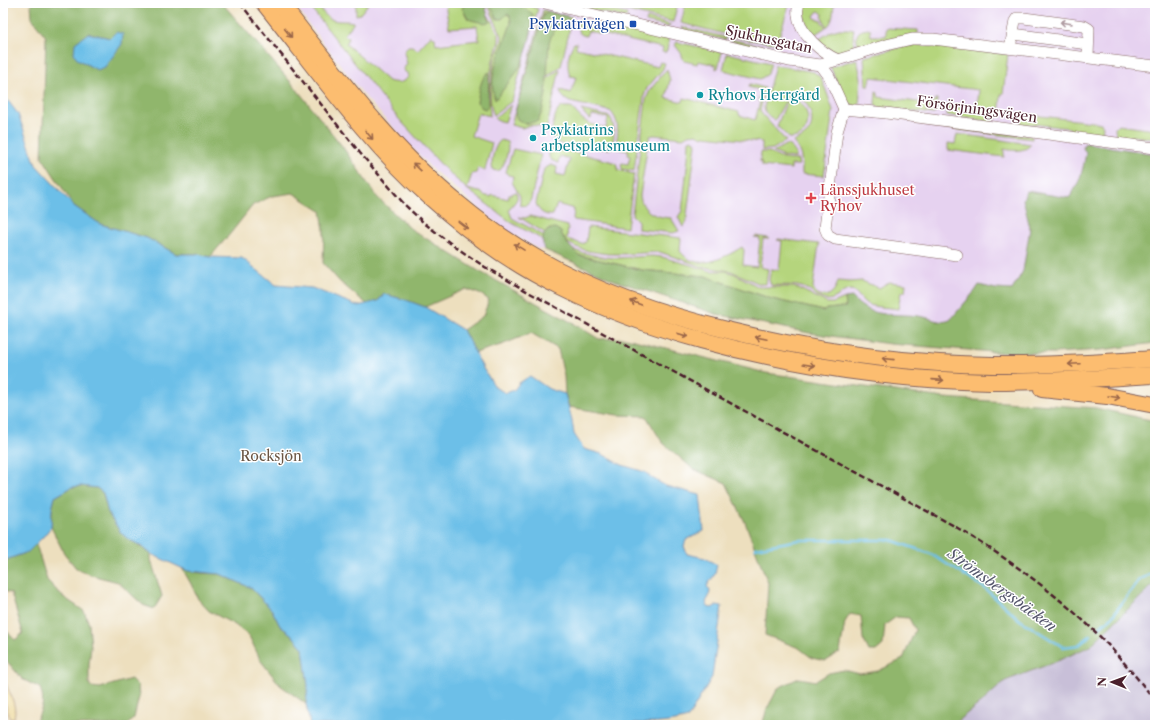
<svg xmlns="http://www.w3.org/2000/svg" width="1158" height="728" font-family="'Libre Caslon Text',serif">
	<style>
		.built { fill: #e6d2f0 }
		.industrial { fill: #c8bfd8 }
		.green { fill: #b5d57d; stroke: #807a54 }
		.forest { fill: #90b66c; stroke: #6d6a4c; fill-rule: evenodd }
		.sand { fill: #eeda9e; stroke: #9c7c64 }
		.water { fill: #6cbfe8; stroke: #5b6f8a }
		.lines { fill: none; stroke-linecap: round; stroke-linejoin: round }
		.stream { stroke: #6cbfe8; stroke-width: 2.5 }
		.minor-casing { stroke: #83625e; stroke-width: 12 }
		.highway-casing { stroke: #83625e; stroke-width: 18 }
		.minor { stroke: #fff; stroke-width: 11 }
		.highway { stroke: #fcbd6f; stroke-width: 16 }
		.rail { stroke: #4a1f2b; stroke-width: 2.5; stroke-dasharray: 6 3; stroke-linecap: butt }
		.oneway { stroke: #ae9aa0 }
		.oneway2 { stroke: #9a664a }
		.transit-dot { fill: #1a4fb4; stroke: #fff; stroke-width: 1.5 }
		.culture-dot { fill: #0f9aa8; stroke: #fff; stroke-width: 1.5 }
		.health-dot { fill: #e0444e; stroke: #fff; stroke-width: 1.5 }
		.labels { text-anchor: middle; stroke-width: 3; stroke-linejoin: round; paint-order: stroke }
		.transit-label { font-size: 14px; fill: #164399; stroke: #fff; text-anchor: end }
		.street-label { font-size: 14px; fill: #4a1f2b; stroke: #fff }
		.culture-label { font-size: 14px; fill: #0d838f; stroke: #fff; text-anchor: start }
		.health-label { font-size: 14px; fill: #be3a42; stroke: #fff; text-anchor: start }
		.park-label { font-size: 14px; fill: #6a5644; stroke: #fff }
		.water-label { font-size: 15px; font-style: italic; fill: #56576d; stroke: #fff }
	</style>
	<rect width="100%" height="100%" fill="#fff"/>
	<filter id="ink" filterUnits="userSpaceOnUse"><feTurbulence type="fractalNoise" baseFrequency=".025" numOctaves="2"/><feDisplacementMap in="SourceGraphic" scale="8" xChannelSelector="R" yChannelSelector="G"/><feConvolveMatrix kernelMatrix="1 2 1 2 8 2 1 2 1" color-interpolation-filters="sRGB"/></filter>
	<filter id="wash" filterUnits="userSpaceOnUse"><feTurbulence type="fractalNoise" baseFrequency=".012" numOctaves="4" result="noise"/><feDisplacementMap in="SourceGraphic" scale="16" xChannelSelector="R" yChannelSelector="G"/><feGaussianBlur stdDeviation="0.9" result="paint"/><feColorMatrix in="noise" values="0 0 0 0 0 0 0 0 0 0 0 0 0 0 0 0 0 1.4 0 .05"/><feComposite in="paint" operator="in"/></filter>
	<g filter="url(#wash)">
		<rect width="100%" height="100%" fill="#eddfbe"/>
		<!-- built -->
		<path class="built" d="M294,3H1155V343L1101,350L1054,353H1008L890,344L809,333L716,314L614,280L545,250L538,249L504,229L431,168L367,99L310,26Z"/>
		<!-- industrial -->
		<path class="industrial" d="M1155,583V725H952L983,701L1005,681L1060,660L1090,646Z"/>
		<!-- green -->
		<g class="green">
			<path d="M307,3C322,3 322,17 333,20C339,22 346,20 353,22V24L344,35L349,38L346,44L388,81C396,83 403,84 408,77L407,73L404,71V68L407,64L404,52L408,46H412L418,50L431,35L435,38L436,45L479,40L477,26L449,28L445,3H485L487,13L499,34V41L493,60L490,76L489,95L490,116L478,113L471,136L492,143L485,170L478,168L476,173L472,174L467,189L483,193V195L491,197L492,195L508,199L509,195L516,192C520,201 513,202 509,210L512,218L566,248L584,253L602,257L617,258L652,256L662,257L711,271H726L735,274L759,287H793L800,289L827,303H833L845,298L846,307L827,309L824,311L772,299L705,276L642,270L566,252L512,223L467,189L448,172L398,118Z"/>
			<path d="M334,3H369L360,14L356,15V3Z"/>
			<path d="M487,3H523L538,9L512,101L494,115C487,103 492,71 495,58C497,50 502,44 502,36Z"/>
			<path d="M563,3H581L627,14L626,18Z"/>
			<path d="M594,3H678L673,22Z"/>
			<path d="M686,3H783L789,5L778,40L774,43L748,40L681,23Z"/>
			<path d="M804,3H834C833,11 834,21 827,27L822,18L823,14L819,11L817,12L814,16L815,18L820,20L826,27L814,35C806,25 802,16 804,3Z"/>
			<path d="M543,10L572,17V19L561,66L519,97Z"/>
			<path d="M647,18L671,25L668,27L646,22Z"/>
			<path d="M579,19L667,38L669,41L667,50L665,53L662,52L663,48L588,31L586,36C577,35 576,27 579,19Z"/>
			<path d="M682,27L725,37L726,40L685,31Z"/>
			<path d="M886,28L918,30V34L859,49C855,35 855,30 870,29L871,36H886Z"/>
			<path d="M839,29H854L853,35L854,50C837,54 830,53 818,40L832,31Z"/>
			<path d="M730,39L773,48L772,51L730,41Z"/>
			<path d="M677,42L722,52L718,68L716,69V65L698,61L697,64L684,61L681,53L675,45Z"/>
			<path d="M574,43H577L576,48L658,67L660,62L665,63L663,69L647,88L644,96L634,171L622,169L621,164L622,163L628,164L630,156L628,155L629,151L614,148C619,137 620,120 610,111L570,102C564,99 562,97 560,90L571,93L576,77L570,76C566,66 568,52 574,43Z"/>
			<path d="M921,45L1008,54L1003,94H1001C1000,104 1001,117 991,122L947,115V106L977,109L979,90L871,77L869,86H866L864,57L906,46Z"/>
			<path d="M727,53L771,63L768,74L760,79L723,70Z"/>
			<path d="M857,59L861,78L859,106L851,105L844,99L831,68V67Z"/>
			<path d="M775,65L814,72L821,78L827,93L833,110L824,176L802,174C802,161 802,152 793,142C799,139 805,137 809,131C818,118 804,89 787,98L775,120C769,119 764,112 764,107Z"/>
			<path d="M560,69L547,127L530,125L522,128L511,125L518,101Z"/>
			<path d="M667,69L670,80L666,98L683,102L684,98L739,112V115L755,120L760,102L758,101L761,90L748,87L750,84L765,88L760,111L762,114L786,141L773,149L762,150V142L704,136L702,137L697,134L688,135L683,138L654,135L650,136L648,142L640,196C643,213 656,217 671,218L679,231L673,233L638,229V221L632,215L646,99L650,90Z"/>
			<path d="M876,91L878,92V97L933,104L935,99H937L936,110L934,114L876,107L875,103Z"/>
			<path d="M789,99C810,97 818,139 789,138L777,126L786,103Z"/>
			<path d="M511,105L505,122L496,120L495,118Z"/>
			<path d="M562,107H571C584,122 587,124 606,128L608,118L592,115L591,119L588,118L581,110L610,117C616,127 615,139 610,149L586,146L583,148C578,149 573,147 567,146C550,141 550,137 554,120C556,114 556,111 562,107Z"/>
			<path d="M1023,114L1101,123L1103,126L1102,134L1100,135L1074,132L1069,128L1033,124L1025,125L1021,124L1018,118Z"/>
			<path d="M1118,125L1155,130V139L1133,136L1130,139L1116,137L1115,128Z"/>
			<path d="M946,126L1032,136V139L943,128Z"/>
			<path d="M957,134L1031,144C1026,152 1013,151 1004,149V157L948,150V143L955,144Z"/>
			<path d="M692,139L694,140L696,144L686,223L683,227L678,217L682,211L688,158L689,140Z"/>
			<path d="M501,140L507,142C510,148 505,165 500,170L497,171L493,170C490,163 494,145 501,140Z"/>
			<path d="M785,145H788L792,148L796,154L795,158L784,157L773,152Z"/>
			<path d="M555,147L613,162L616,163L618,170L634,174L627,228L574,220L573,219L574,209L557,204L553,215C544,216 538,211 536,203L544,169L551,165L557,167L556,174L565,176L570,159L560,156L558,163L551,160L549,157V150Z"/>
			<path d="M513,149L541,155L531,199C529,204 526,207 520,205V196L512,182L513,176L508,175L506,172Z"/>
			<path d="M761,152H770C778,159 788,160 798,160L799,165H791V169L762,166V162H760Z"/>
			<path d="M530,216L568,226L567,239L582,244L586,242L588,227L681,238L680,251C696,273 724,258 742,247L744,250L743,265L757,267L760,238L754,237L756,236L768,238L769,239H763L760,267L768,269L766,284H760L731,271L703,267L660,252L626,254H608L588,251L576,247L566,242L560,231L549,229L545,233L519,217L525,218Z"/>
			<path d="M778,239L819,244L813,287C814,294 821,296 827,296C834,292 836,288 838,281L850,282L862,281L879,288L889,282L906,284L905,292H901L898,309C888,307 876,308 867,304C861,301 857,291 851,290C841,290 837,301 826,300C817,298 811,290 802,287C791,284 781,286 771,285L769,280L771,269L779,270L782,241L777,240Z"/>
		</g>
		<!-- forest -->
		<g class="forest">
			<path d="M31,3H222L295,87L342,146L377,197L411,229L477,270L578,326L599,339L626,338L766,373L944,398L1096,408L1155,421V583L1090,646L1060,660L1005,681L983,701L952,725H762L767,709L778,688L799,678L816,681L829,673L844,670L860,674L878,671L903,659L915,630L909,618L896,617L885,625L883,645L876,651H869L863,639L861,616L850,614L845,622L840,652L825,661L812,658L799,648L765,635L768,583L745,522L726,483L693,469L662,442L646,416L617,415L569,407L565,394L564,376L558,349L531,333L504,344L475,353L463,330L483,316L489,300L482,295L466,289L425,307L406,300L384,294L378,301L368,305L340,282L323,263L324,230L321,211L293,193L272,196L253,205L230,234L210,257L198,254H176L147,238L100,224L74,206L42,157L46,37L32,18ZM88,33L110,38L105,67L98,70L77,59Z"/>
			<path d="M466,3H484L490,22C483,24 475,21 468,19L462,8Z"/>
			<path d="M489,3H516L533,14C532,33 527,57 516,73C509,82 502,91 495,100C486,74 504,47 511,23L510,16L507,14L502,19H497Z"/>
			<path d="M632,3H653L651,8L641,7Z"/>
			<path d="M548,12L566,16L569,18L567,22L555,27L549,42L546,94L542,112L538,121L525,124L517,119L515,113L544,13Z"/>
			<path d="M489,72L488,105L486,109L482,108L477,102C479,92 480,78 489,72Z"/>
			<path d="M1085,143L1155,154V343L1101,350L1054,353H1008L890,344L809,333L716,314L614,280L545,250C540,239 543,230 555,228L560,231L566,242L578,255L642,270L705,276L772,299L824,311L827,309L846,307L845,298L852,297C858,304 863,308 871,311C888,317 907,313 924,317C933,319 941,324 950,320L975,291L979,285L996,289L1012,290L1023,271L1030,228L1023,199L1027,191L1069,198C1080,184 1083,169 1086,153L1083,148Z"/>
			<path d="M81,486L97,488L103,493L108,513L121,533L151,554V560L162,596L154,609L143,605L118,582L91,575L76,568L64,553L51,527L52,509L55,497L72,487Z"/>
			<path d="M36,544L47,580L62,596L84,611L89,624L91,647L89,664V683L91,687L100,688L131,679L138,686L139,697L134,718L127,725H34C41,710 46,704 40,688L22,679L6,660L3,653V627L15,640L23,633L11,593L3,591V561L28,552Z"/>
			<path d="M182,568L188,571L202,573L220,574L251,588L272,610L280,626L291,634L303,648L308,686L306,704L280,685L261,661L249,636L235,625L209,611L198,599L191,584Z"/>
		</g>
		<!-- sand -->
		<path class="sand" d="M3,676C7,690 18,703 14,718L10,719L3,696Z"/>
		<!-- water -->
		<g class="water">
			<path d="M116,32L123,34L122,44L105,67L97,70L77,59L74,53L75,43L88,33L110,38Z"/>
			<path d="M3,94L18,114L36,165L74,206L100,224L147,238L176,254H198L210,257L242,258L276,285L312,288L358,306L378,301L384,294L406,300L425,307L463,330L484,370L496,388L506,393L514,390L519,383L530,376L549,389L565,394L572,420L574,434L584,449L602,454L622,465L645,472L652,478L666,486L700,495L704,531L686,540L684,546L687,554L705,558L717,565L715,574L707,586L710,591L709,597L706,602L708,607L712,608L717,605L722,606L712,677L688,718C670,723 654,724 634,723V725H310L306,704L308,686L303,648L291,634L280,626L272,610L251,588L220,574L188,571L151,554L140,545L129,540L121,533L108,513L103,493L97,488L81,486L72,487L55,497L52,509L51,527L43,537L28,552L3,561Z"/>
		</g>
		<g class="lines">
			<!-- stream -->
			<g class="stream">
				<path d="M755,548L799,540H891L931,554L983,587L1020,620L1063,647L1079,645L1091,635"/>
				<path d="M1098,628L1111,618L1139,580L1155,572"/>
			</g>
		</g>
	</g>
	<g filter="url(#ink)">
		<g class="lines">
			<defs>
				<g id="minor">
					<path d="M545,3L789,61L821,65L890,44L912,39H933L1155,66"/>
					<path d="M799,3C798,7 797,11 798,15C799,34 822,53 838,60"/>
					<path d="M1013,34L1088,44"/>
					<path d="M1010,48L1015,21L1017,18H1024L1084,26L1089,29L1088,57"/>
					<path d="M821,65L829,76L844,109L886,113L1155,148"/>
					<path d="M844,109L837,132L825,228L828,235L835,239L957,255"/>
				</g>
				<g id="highway">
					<path d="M264,3C317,69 367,141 431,198C470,233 514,265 562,288C606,310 653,327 701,340C796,366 893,380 991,382C1045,382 1100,378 1155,375"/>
					<path d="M280,3C336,74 389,148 460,205C484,225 511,244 538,259C598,293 664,315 731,331C817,352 905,364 994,365C1048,366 1101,362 1155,359"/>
					<path d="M1042,389L1107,396L1155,405"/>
				</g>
			</defs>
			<!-- minor casing -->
			<use href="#minor" class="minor-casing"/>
			<!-- highway casing -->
			<use href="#highway" class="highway-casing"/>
			<!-- minor -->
			<use href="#minor" class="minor"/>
			<!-- highway -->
			<use href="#highway" class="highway"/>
			<!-- rail -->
			<path class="rail" d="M240,3L360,153L405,205L424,223L454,246L485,267L530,293L956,527C1002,555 1046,586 1086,623C1111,646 1133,673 1155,700"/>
		</g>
		<!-- one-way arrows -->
		<defs><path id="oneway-shaft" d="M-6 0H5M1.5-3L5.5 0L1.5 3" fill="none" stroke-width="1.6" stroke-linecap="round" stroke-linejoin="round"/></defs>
		<use class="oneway" href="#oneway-shaft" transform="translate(1066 23) rotate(-172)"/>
		<g class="oneway2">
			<use href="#oneway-shaft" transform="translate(288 33) rotate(51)"/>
			<use href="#oneway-shaft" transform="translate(369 135) rotate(49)"/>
			<use href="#oneway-shaft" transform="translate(417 167) rotate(-136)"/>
			<use href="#oneway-shaft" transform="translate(463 225) rotate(38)"/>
			<use href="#oneway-shaft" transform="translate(519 247) rotate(-148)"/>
			<use href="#oneway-shaft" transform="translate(636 303) rotate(-160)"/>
			<use href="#oneway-shaft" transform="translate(683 335) rotate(16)"/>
			<use href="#oneway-shaft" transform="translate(761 338) rotate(-168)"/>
			<use href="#oneway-shaft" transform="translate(888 359) rotate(-174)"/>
			<use href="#oneway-shaft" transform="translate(1074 364) rotate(177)"/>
			<use href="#oneway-shaft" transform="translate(809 365) rotate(10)"/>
			<use href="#oneway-shaft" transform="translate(938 380) rotate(4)"/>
			<use href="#oneway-shaft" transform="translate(1114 397) rotate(9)"/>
		</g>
	</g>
	<!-- markers -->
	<rect class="transit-dot" x="629" y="20" width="8" height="8" rx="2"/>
	<g class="culture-dot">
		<circle cx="700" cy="95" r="4"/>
		<circle cx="533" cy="138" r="4"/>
	</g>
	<path class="health-dot" d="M809 192h4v4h4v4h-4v4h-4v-4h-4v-4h4z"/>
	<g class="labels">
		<!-- transit labels -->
		<g class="transit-label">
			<text x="625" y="29">Psykiatrivägen</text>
		</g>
		<!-- street labels -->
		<g class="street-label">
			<text transform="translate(769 39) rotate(12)" y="5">Sjukhusgatan</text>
			<text transform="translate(977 109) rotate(8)" y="5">Försörjningsvägen</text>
		</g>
		<!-- culture labels -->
		<g class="culture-label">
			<text x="708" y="100">Ryhovs Herrgård</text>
			<text x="541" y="135">Psykiatrins<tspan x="541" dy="16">arbetsplatsmuseum</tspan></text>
		</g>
		<!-- health labels -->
		<g class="health-label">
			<text x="820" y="195">Länssjukhuset<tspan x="820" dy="16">Ryhov</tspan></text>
		</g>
		<!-- park labels -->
		<g class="park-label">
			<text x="271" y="461">Rocksjön</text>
		</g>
		<!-- water labels -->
		<g class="water-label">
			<text transform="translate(1002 590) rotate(36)" y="5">Strömsbergsbäcken</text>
		</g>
	</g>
	<!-- margin -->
	<rect width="1158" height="728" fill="none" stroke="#fff" stroke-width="16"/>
	<!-- north arrow -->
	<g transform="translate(1112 682) rotate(271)" stroke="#ffffff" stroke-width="3" paint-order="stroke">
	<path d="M0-3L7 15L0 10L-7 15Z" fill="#4a1f2b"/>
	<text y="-6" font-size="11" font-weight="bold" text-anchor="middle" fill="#4a1f2b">N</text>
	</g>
</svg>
